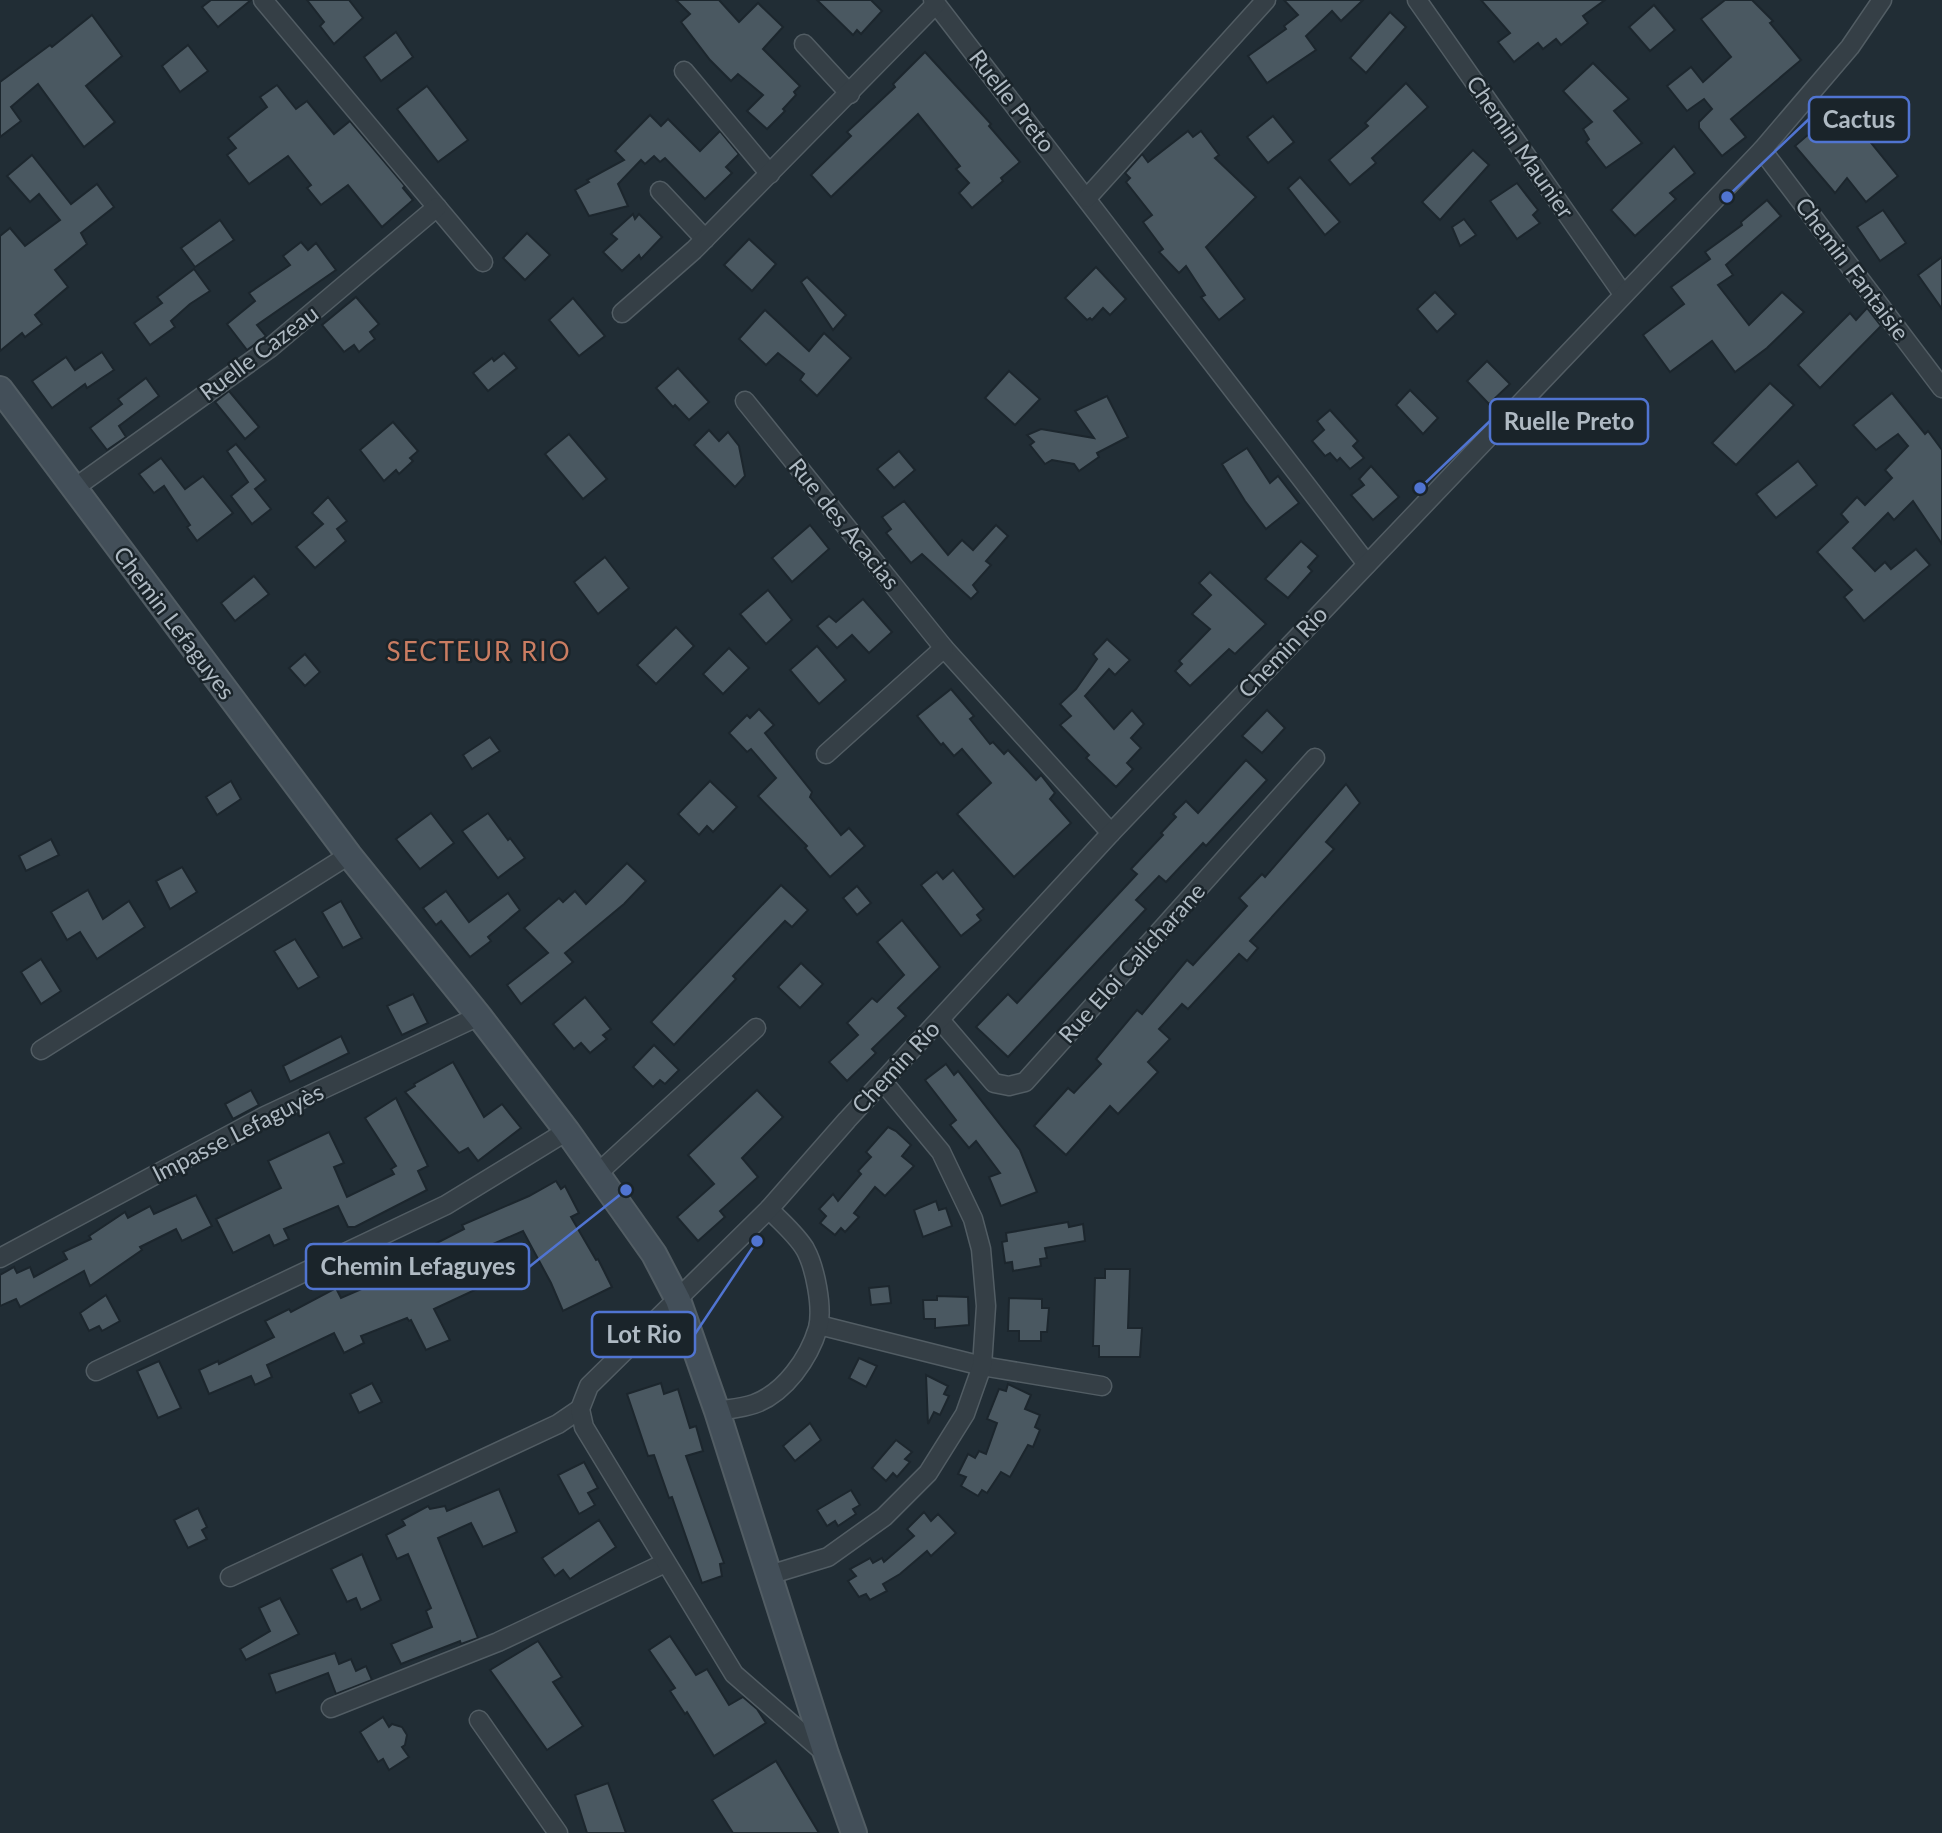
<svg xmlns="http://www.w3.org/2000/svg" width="1942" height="1833" font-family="Lato,sans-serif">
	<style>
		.building { fill: #4a5861; stroke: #1c262d; stroke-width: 2 }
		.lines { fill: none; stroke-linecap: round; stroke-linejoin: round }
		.street-casing { stroke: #525d64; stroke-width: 21 }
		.secondary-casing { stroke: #525d64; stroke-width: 28 }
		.street { stroke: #353f46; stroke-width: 18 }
		.secondary { stroke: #434f59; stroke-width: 24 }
		.labels { text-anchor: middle; stroke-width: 5; stroke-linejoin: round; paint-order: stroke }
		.street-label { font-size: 23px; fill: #afbac3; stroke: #1a242a }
		.quarter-label { font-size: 26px; letter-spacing: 2px; fill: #ca7d62; stroke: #1a242a }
		.leader { fill: none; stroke: #5074d1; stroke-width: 2.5 }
		.callout-dot { fill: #5074d1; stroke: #1a242a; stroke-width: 2.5 }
		.callout { fill: #1a242a; stroke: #5074d1; stroke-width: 2.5 }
		.callout-label { font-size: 24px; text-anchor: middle; font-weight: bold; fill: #afbac3 }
	</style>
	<rect width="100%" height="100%" fill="#212d35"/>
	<!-- building -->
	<g class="building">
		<path d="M211,0H251L218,27L202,7Z"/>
		<path d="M307,0H349L363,18L334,44L320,26L324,22Z"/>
		<path d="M676,0H719L739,22L758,3L783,27L763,49L800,86L794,92L796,95L783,109L785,111L767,129L747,111L763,95L738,74L731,81L710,60L681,22L690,14Z"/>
		<path d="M817,0H871L882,11L861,34L857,30L853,35Z"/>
		<path d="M1284,0H1363L1341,21L1332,11L1306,36L1316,50L1267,83L1248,56L1286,29L1284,26L1298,15Z"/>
		<path d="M1481,0H1605L1583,16L1588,23L1561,45L1556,39L1543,49L1538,43L1514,62L1498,42L1510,33Z"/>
		<path d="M1725,0H1752L1773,21L1770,23L1801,60L1731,119L1746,137L1722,156L1699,128V122L1712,109L1704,99L1687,111L1667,86L1691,67L1703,82L1731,57L1701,19Z"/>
		<path d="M1654,5L1675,30L1650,51L1629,27Z"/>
		<path d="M1390,12L1406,27L1366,73L1350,58Z"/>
		<path d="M92,15L122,56L86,86L115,122L84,147L38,84L11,107L21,121L0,137V82L50,45L52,47Z"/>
		<path d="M396,32L413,57L381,81L364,57Z"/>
		<path d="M188,45L208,71L180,92L162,66Z"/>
		<path d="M925,52L991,124L989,126L1020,162L1001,178L1003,181L972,208L959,193L969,183L956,169L960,166L918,114L831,197L811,175L851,136L847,132L895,87L893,84Z"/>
		<path d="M1593,63L1629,99L1614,111L1642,143L1606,168L1586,142L1589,139L1583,129L1592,122L1563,91Z"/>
		<path d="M1406,83L1428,107L1372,158L1376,163L1350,185L1329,160L1368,126L1365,123Z"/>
		<path d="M277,85L296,109L307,101L334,134L350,121L405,186L403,188L413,200L382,227L348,185L321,205L307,188L311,185L288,156L249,184L227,155L236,148L228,138L267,107L260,97Z"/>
		<path d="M427,86L468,140L438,162L397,109Z"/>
		<path d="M650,115L661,126L668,119L700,151L720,131L739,154L726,167L732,173L705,199L665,158L660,162L654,156L645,164L641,160L618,184L628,206L589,216L575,190L589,182L587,180L624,160L615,151Z"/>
		<path d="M1273,116L1294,142L1268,163L1247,137Z"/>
		<path d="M1836,118L1851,136L1860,129L1898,176L1866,202L1847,178L1835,193L1795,146L1818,126L1821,129Z"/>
		<path d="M1188,131L1193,137L1201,131L1219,155L1215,158L1256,197L1206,247L1245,299L1219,320L1201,297L1205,295L1186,266L1179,273L1159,252L1163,249L1143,222L1152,215L1126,182L1130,178L1125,173L1142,154L1148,162Z"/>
		<path d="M1674,146L1695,173L1670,193L1676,199L1635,236L1611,210Z"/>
		<path d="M1473,150L1489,165L1440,220L1422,202Z"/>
		<path d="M32,155L71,204L97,184L114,207L81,233L87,244L55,270L68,287L35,315L42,324L25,337L22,333L0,351V236L10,228L25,246L60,220L39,194L30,202L7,176Z"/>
		<path d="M1300,177L1340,222L1325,235L1288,188Z"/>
		<path d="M1517,183L1538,210L1533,215L1540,223L1517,239L1490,201Z"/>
		<path d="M1767,200L1781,216L1726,265L1733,275L1718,285L1749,325L1782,292L1804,312L1767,348L1735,372L1712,341L1670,372L1643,335L1684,304L1671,287L1710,259L1705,252L1742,225L1741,222Z"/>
		<path d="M1883,210L1906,243L1880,261L1857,227Z"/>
		<path d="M633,214L635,219L639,214L662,237L641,259L639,255L622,271L603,252L617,239L611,234Z"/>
		<path d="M1464,219L1476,235L1460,246L1452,227Z"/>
		<path d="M220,220L234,240L195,267L181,248Z"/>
		<path d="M527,233L550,255L525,280L503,258Z"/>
		<path d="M749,239L776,264L752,291L724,265Z"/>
		<path d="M301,242L308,250L316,243L336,270L257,325L266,336L247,350L227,324L255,301L249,293L290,265L283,256Z"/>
		<path d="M1942,257V309L1918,275Z"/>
		<path d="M1096,267L1126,299L1110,315L1103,308L1092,320L1090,318L1087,320L1065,298Z"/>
		<path d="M194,269L210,291L190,304L171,321L175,327L150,345L134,323L162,303L157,297Z"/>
		<path d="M807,277L846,315L833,330L801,282Z"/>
		<path d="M1435,292L1456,314L1437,332L1417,309Z"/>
		<path d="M356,297L379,324L370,332L375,339L367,345L359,352L354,345L344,352L322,325Z"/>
		<path d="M573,298L605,336L579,356L549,320Z"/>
		<path d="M1867,308L1881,326L1820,388L1798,365L1850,313L1856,320Z"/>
		<path d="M765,310L809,351L824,333L851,358L817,396L800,380L804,374L778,353L766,365L739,339Z"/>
		<path d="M102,352L114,370L87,388L85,384L52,408L32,381L66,357L75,370Z"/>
		<path d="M504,353L517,368L488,391L473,373L492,358L494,361Z"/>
		<path d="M1487,361L1510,384L1489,404L1467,381Z"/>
		<path d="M678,368L709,402L689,420L675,405L673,407L656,388Z"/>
		<path d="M1009,371L1040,399L1015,425L985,398Z"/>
		<path d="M146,378L159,396L119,426L126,437L107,450L90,428L122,404L118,399Z"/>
		<path d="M1770,383L1794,405L1736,465L1712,443Z"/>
		<path d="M1410,390L1438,418L1423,434L1396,405Z"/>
		<path d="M229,391L259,427L245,439L215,402Z"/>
		<path d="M1892,393L1925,434L1928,431L1942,450V544L1913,501L1894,520L1888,513L1853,548L1875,571L1885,562L1891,569L1916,549L1930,565L1864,621L1844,597L1852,590L1817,552L1848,522L1841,514L1857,497L1865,505L1892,478L1885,470L1908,446L1898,434L1876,450L1853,425Z"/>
		<path d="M1107,396L1128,437L1097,453L1099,457L1079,471L1074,464L1052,460L1045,464L1030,445L1034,442L1027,435L1041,429L1094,438L1075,411Z"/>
		<path d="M1330,410L1358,441L1353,446L1364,458L1350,469L1340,458L1337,461L1330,453L1325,456L1312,441L1324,430L1317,421Z"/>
		<path d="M393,422L418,451L410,458L413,461L399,474L396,470L384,481L360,450Z"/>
		<path d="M709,430L719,441L728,432L739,446L745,476L735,487L694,445Z"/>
		<path d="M569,434L607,479L583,499L545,454Z"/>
		<path d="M236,444L266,480L255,489L271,509L252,524L231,496L248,482L227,451Z"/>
		<path d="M1247,448L1270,483L1278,476L1299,503L1266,529L1245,501L1222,464Z"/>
		<path d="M899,451L915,470L894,488L877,469Z"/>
		<path d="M161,458L185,489L203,476L233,513L197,541L187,527L190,525L164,486L154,493L139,474Z"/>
		<path d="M1798,461L1817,485L1776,518L1756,494Z"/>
		<path d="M1371,466L1399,497L1373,520L1351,495L1364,485L1359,479Z"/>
		<path d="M328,497L347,521L337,529L346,541L315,568L296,547L323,524L312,513Z"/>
		<path d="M904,501L948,555L962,540L973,550L996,525L1008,536L986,561L991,565L973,585L978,592L971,599L922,554L911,563L886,533L891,529L882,517Z"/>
		<path d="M810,525L829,549L792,582L772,558Z"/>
		<path d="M1301,541L1318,556L1308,567L1312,571L1288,598L1265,579Z"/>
		<path d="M605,557L629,588L598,614L574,582Z"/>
		<path d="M1210,572L1266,624L1235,654L1229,649L1190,686L1175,671L1182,664L1179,661L1210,629L1192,614L1211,595L1199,583Z"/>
		<path d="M254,576L269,594L235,621L221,603Z"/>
		<path d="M768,590L792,620L766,644L740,614Z"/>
		<path d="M863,599L892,632L869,653L852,635L837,648L817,626L829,616L836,622Z"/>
		<path d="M676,627L694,646L656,684L637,665Z"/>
		<path d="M1107,639L1130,660L1115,675L1109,669L1085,696L1114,729L1132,710L1144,724L1131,738L1141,748L1127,763L1133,769L1116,787L1086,758L1089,755L1060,725L1071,716L1060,704L1076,689L1097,659L1093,654Z"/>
		<path d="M817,646L846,680L819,704L790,670Z"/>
		<path d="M729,648L749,668L723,694L703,674Z"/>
		<path d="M305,654L320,672L305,686L289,668Z"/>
		<path d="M951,689L974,716L970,719L990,744L993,742L1004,754L1008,750L1036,780L1041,775L1055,793L1050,799L1071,823L1014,877L957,814L991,783L962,749L954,756L943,743L941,745L917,716Z"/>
		<path d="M759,709L774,725L765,733L812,792L810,797L818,807L841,835L849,828L865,846L830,877L805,848L807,846L758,796L776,778L751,749L747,752L729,733L747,715L750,718Z"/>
		<path d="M1267,710L1285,728L1262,753L1242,736Z"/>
		<path d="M490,737L500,751L472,769L463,755Z"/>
		<path d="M1246,760L1267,780L1206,846L1203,843L1166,882L1159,876L1136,900L1146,909L1008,1057L976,1027L1008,994L1017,1003L1137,874L1131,869L1163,835L1161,833L1176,817L1173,814L1186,801L1198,813Z"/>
		<path d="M231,781L241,799L217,815L206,797Z"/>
		<path d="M710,781L737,807L713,832L707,826L699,835L678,814Z"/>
		<path d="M1346,784L1360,803L1326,842L1334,849L1250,941L1258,948L1247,961L1239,954L1188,1009L1182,1004L1159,1029L1170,1039L1148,1062L1158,1072L1118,1114L1110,1106L1066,1155L1034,1126L1068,1088L1074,1093L1101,1064L1096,1059L1137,1010L1142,1014L1187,960L1193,965L1247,906L1239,898L1262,874L1265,877Z"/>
		<path d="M431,813L454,843L420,869L396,839Z"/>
		<path d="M488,813L508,840L510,838L525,858L498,878L462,831Z"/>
		<path d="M51,839L59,855L26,871L19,856Z"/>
		<path d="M627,863L646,881L624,904L565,953L573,962L521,1004L507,985L548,953L524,928L559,898L563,902L575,891L586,904Z"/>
		<path d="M182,867L197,892L170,909L156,881Z"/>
		<path d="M953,870L984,909L977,915L981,920L961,936L921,885L937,872L943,879Z"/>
		<path d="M781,885L808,910L792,927L785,921L733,976L736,979L674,1045L651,1022Z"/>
		<path d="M857,886L871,903L857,915L843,898Z"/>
		<path d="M88,890L103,919L129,901L145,927L97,959L80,932L67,940L51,912Z"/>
		<path d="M446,891L469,922L508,893L520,910L488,937L491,941L470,957L441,921L436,925L423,908Z"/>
		<path d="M341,901L362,938L343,948L322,912Z"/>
		<path d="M902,920L940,967L898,1008L906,1016L872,1049L876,1053L847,1081L829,1062L858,1035L847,1023L872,998L877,1002L904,975L877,942Z"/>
		<path d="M295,939L319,977L298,989L274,951Z"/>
		<path d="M41,959L61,991L41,1004L21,972Z"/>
		<path d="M801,963L823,984L800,1008L778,987Z"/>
		<path d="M413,994L428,1023L402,1035L387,1006Z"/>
		<path d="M585,997L611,1029L603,1035L607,1039L590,1053L581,1043L574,1049L553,1024Z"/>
		<path d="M341,1036L349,1053L290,1082L283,1066Z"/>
		<path d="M654,1045L679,1070L665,1084L660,1080L653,1087L633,1067Z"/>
		<path d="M453,1062L484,1117L502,1104L521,1128L478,1161L468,1148L459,1153L405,1092L415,1086L414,1084Z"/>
		<path d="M946,1064L954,1075L958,1071L1020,1150L1037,1192L1001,1206L989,1177L1000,1173L976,1141L969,1148L950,1125L956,1120L925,1080Z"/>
		<path d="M251,1090L259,1105L233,1119L225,1104Z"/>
		<path d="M757,1090L783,1117L742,1158L758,1177L720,1211L725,1217L698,1241L677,1217L714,1184L688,1155Z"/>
		<path d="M396,1098L428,1166L418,1171L427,1190L355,1227H348L338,1206L284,1229L289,1239L274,1246L269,1235L233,1253L216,1219L281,1188L268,1161L329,1132L344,1163L334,1167L347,1197L394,1174L391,1169L396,1166L365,1118Z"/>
		<path d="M888,1127L896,1131L911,1145L902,1156L914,1166L885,1196L875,1187L854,1213L859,1217L845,1232L841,1228L835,1235L820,1223L826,1216L819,1209L833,1194L838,1201L861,1174L858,1171L871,1157L866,1152Z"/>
		<path d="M556,1181L561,1189L565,1186L579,1213L571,1217L596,1260L598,1259L612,1287L563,1311L551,1283L523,1231L463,1257L477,1289L434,1309L450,1340L426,1350L411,1320L409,1321L407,1318L361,1336L364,1343L344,1353L334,1333L267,1365L272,1377L255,1385L251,1376L209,1394L199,1370L218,1361L219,1364L274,1337L265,1321L289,1309L291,1312L336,1288L341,1298L387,1278L385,1273L429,1252L427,1248L464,1229L462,1225L529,1196Z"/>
		<path d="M196,1195L212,1226L182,1241L176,1229L140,1247L142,1250L90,1286L84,1271L20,1307L16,1299L0,1306V1275L14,1267L17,1273L30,1267L34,1277L67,1259L63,1252L91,1239L89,1236L125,1212L128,1218L150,1206L154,1214Z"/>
		<path d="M936,1201L939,1210L946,1208L952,1226L923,1237L914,1210Z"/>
		<path d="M1068,1222L1069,1227L1083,1224L1085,1241L1045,1248L1047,1258L1040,1259L1041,1266L1013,1271L1012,1262L1005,1263L1002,1242L1007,1241L1006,1233Z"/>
		<path d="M1105,1269H1130L1128,1328H1142L1140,1357H1099V1346H1093L1095,1278H1105Z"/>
		<path d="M889,1286L891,1303L871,1305L869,1288Z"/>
		<path d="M106,1295L120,1321L102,1331L99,1326L89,1331L80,1313Z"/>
		<path d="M937,1296L968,1297L969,1325L935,1328V1319H924L923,1300H937Z"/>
		<path d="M1009,1298L1042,1299V1308H1049L1047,1332H1041V1341H1019V1331H1008Z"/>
		<path d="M859,1358L877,1366L866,1387L849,1378Z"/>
		<path d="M159,1361L181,1408L158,1418L137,1371Z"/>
		<path d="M926,1375L948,1386L944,1394L949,1396L940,1415L934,1412L928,1424Z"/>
		<path d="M372,1383L382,1402L359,1413L350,1394Z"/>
		<path d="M661,1383L664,1394L678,1389L690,1428L696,1426L703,1451L686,1456L724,1563L720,1564L722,1576L702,1583L672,1497L669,1498L654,1455L648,1456L627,1394Z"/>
		<path d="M1008,1384L1031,1395L1025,1409L1040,1415L1035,1427L1040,1430L1033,1447L1028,1445L1010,1477L1001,1472L987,1493L982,1490L978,1496L961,1486L966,1477L958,1474L968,1454L975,1458L979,1451L986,1454L997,1423L987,1419L999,1389L1006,1391Z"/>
		<path d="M810,1423L821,1440L795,1461L783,1446Z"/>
		<path d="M896,1440L912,1452L905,1459L910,1462L897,1477L893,1473L886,1481L872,1468Z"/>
		<path d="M584,1462L598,1488L588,1493L595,1505L579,1514L558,1475Z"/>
		<path d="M499,1489L517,1532L483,1547L471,1523L438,1538L478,1638L461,1644L460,1641L401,1664L391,1644L432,1627L426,1611L431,1608L408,1554L397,1559L386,1535L405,1525L402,1520L428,1506L430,1509L445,1506L447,1511Z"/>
		<path d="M851,1490L860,1505L853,1509L856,1514L838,1526L835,1521L827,1526L817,1510Z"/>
		<path d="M198,1508L207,1527L202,1530L207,1539L188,1548L174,1520Z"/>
		<path d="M924,1512L931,1521L938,1514L956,1533L931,1556L927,1551L900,1574L883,1584L887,1591L870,1600L866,1594L859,1597L848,1581L856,1576L850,1569L870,1558L873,1563L882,1558L884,1562L914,1536L907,1529Z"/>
		<path d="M599,1520L616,1547L570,1579L563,1570L555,1576L542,1558Z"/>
		<path d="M362,1554L381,1600L361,1610L356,1598L347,1602L331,1569Z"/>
		<path d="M280,1598L299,1634L246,1660L240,1649L270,1631L259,1608Z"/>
		<path d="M670,1636L696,1675L707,1669L729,1705L743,1697L757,1709L766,1723L714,1756L687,1712L685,1714L670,1691L675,1688L649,1650Z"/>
		<path d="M538,1641L562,1677L553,1682L583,1726L547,1750L490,1670Z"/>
		<path d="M335,1653L339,1664L351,1659L356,1671L366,1666L372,1680L336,1694L328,1673L276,1693L269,1674Z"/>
		<path d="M383,1717L389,1727L392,1724L402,1727L407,1735L405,1745L402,1747L409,1757L389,1770L383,1759L378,1762L360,1732Z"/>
		<path d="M776,1761L819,1833H733L712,1800Z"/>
		<path d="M608,1783L626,1833H587L575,1795Z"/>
	</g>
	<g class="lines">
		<defs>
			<g id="street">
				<path d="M263,0L483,262"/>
				<path d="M933,0L1367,564"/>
				<path d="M1417,0L1623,294"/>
				<path d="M804,44L850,94"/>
				<path d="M684,71L770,174"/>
				<path d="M1762,150L1942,388"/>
				<path d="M660,191L705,239"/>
				<path d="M1087,198L1266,0"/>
				<path d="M622,313L694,250L936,4"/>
				<path d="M745,401L944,648L1111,833"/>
				<path d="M73,489L270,348L437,207"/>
				<path d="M826,754L944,648"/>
				<path d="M940,1020L994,1083L1009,1086L1025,1082L1315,758"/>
				<path d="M41,1050L349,855"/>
				<path d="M598,1173L756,1028"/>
				<path d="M0,1258L265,1116L479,1016"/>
				<path d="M819,1325L982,1366L1102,1386"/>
				<path d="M96,1371L446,1205L567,1131"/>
				<path d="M717,1411C729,1409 743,1408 754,1404C785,1393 809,1358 818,1328C823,1307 815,1267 805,1249C796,1234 780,1221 769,1209"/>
				<path d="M769,1575L828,1557L884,1517L928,1473L965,1414L982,1366L986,1306L981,1249L973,1219L941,1152L884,1083"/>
				<path d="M230,1577L558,1424L580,1409"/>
				<path d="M331,1708L498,1642L665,1563"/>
				<path d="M479,1720L558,1833"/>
				<path d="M826,1754L734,1674L584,1427L580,1409L589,1386L769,1209L847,1120L1111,833L1762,150L1850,47L1882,0"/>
			</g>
			<path id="secondary" d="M0,389L349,855L479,1016L567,1131L654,1254L678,1300L717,1411L826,1754L854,1833"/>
		</defs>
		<!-- street casing -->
		<use href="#street" class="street-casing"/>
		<!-- secondary casing -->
		<use href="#secondary" class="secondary-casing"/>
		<!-- street -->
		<use href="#street" class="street"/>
		<!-- secondary -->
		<use href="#secondary" class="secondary"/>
	</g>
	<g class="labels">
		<!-- street labels -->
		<g class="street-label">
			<text transform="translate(1012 101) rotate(52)" y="8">Ruelle Preto</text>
			<text transform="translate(1520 147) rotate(55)" y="8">Chemin Maunier</text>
			<text transform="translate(1852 269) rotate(53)" y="8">Chemin Fantaisie</text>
			<text transform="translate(259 353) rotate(-37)" y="8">Ruelle Cazeau</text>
			<text transform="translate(844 524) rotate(51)" y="8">Rue des Acacias</text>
			<text transform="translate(174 623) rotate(53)" y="8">Chemin Lefaguyes</text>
			<text transform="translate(1283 652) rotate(-46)" y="8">Chemin Rio</text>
			<text transform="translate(1132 963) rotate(-48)" y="8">Rue Eloi Calicharane</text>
			<text transform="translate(896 1067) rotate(-47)" y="8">Chemin Rio</text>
			<text transform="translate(238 1133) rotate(-27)" y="8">Impasse Lefaguyès</text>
		</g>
		<!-- quarter labels -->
		<g class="quarter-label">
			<text x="479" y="661">SECTEUR RIO</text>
		</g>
	</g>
	<!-- callouts -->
	<path class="leader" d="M1727 197L1809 119M1420 488L1490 421M626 1190L529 1267M757 1241L695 1334"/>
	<g class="callout-dot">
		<circle cx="1727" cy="197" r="7"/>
		<circle cx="1420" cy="488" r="7"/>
		<circle cx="626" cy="1190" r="7"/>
		<circle cx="757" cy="1241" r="7"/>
	</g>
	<g class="callout">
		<rect x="1809" y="97" width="100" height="45" rx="7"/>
		<rect x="1490" y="399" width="158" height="45" rx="7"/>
		<rect x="306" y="1244" width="223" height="45" rx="7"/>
		<rect x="592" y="1312" width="103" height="45" rx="7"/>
	</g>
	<g class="callout-label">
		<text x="1859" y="128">Cactus</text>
		<text x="1569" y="430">Ruelle Preto</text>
		<text x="418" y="1275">Chemin Lefaguyes</text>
		<text x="644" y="1343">Lot Rio</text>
	</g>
</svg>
